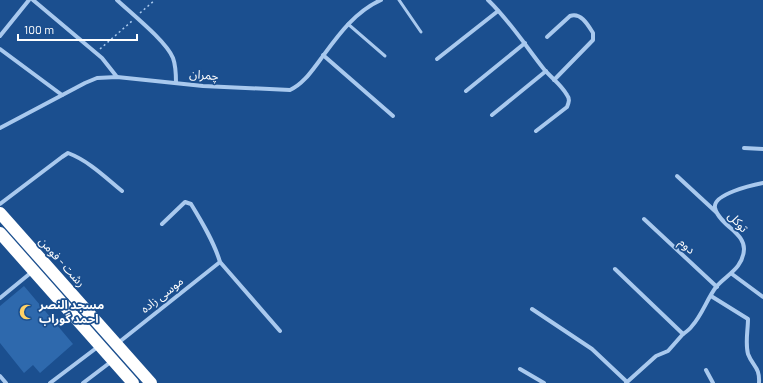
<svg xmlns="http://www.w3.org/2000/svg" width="763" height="383" font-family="Barlow,'Noto Sans Arabic',sans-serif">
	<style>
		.green { fill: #2e69ad }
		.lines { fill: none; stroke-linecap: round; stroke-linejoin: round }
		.path { stroke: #a9c9ee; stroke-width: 1.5; stroke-dasharray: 2 3; stroke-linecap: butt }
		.lane { stroke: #a9c9ee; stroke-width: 3 }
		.street { stroke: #a9c9ee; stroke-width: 4 }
		.highway { stroke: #fff; stroke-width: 12 }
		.labels { text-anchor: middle; stroke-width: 3.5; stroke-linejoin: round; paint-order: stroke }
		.street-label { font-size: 12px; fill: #fff; stroke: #1b4f8f }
		.poi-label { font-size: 12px; font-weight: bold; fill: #fff; stroke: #1b4f8f; text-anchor: start }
	</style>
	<rect width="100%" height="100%" fill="#1b4f8f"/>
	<!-- green -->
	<path class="green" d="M24,286L73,344L40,373L33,365L24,373L0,343V306Z"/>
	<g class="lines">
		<!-- path -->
		<g class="path">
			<path d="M140,13L155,0"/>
			<path d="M100,49L132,21"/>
		</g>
		<!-- lane -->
		<g class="lane">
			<path d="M399,0L421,32"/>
			<path d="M348,24L385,56"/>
		</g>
		<!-- street -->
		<g class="street">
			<path d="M33,0L102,58L117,77"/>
			<path d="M117,0C132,14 166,41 173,58C176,66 176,74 176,83"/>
			<path d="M488,0C509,20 525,45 543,68C550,77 561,84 567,95C570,99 569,102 567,107L536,131"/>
			<path d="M0,36L29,0"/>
			<path d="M547,37L570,16C581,12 588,25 593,33V40L554,80"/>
			<path d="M0,49L62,95"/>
			<path d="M323,55L393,116"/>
			<path d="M437,59L498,11"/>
			<path d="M466,91L525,43"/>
			<path d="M492,115L546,71"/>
			<path d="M0,128L85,83L97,78L117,77L203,86L290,90C303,84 311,72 320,60C337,37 354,12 381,0"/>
			<path d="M744,148L763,149"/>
			<path d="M677,176L716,212"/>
			<path d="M0,204L62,157L68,153C89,161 105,177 122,191"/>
			<path d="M644,219L717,287"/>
			<path d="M162,224L185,202L191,204C202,222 214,242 220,262L280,331"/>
			<path d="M615,269L683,334C686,332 690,329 692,326C702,315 707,299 716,287C726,275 743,269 744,249C744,241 739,236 734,231C727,225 717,217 715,208C712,194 753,185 763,183"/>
			<path d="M732,274L763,297"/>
			<path d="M711,296L748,319C748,330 745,343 748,354C753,367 760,367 759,383"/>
			<path d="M0,298L33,271"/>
			<path d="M532,309L592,349L627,382"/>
			<path d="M118,343L220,262"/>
			<path d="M520,369L544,383"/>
			<path d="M706,370L713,383"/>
			<path d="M0,376L6,383"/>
			<path d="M50,383L99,346"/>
			<path d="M83,383L112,361"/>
			<path d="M626,383L656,356L668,351L683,334"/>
		</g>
		<!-- highway -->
		<g class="highway">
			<path d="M0,213L151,383"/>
			<path d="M0,233L133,383"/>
		</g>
	</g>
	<!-- icons -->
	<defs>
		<symbol id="mosque-bare" viewBox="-9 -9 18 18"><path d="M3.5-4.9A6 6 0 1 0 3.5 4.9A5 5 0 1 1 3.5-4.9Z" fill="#ffd166" stroke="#1b4f8f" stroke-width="2.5" paint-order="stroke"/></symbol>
	</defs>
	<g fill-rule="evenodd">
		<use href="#mosque-bare" x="16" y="301" width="22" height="22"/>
	</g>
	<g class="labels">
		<!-- street labels -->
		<g class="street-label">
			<text transform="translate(204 75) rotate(5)" y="4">چمران</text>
			<text transform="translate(738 222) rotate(48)" y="4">توکل</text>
			<text transform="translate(687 246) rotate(43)" y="4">دوم</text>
			<text transform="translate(62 262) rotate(48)" y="4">رشت - فومن</text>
			<text transform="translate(162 295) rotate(-38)" y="4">موسی زاده</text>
		</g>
		<!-- poi labels -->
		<g class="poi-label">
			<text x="39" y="309">مسجد النصر<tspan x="39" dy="14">احمد گوراب</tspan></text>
		</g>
	</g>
	<!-- scale -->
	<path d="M18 34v6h119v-6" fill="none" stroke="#ffffff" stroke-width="2"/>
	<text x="24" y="34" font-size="12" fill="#ffffff" stroke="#1b4f8f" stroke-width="3" paint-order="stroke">100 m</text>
</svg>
